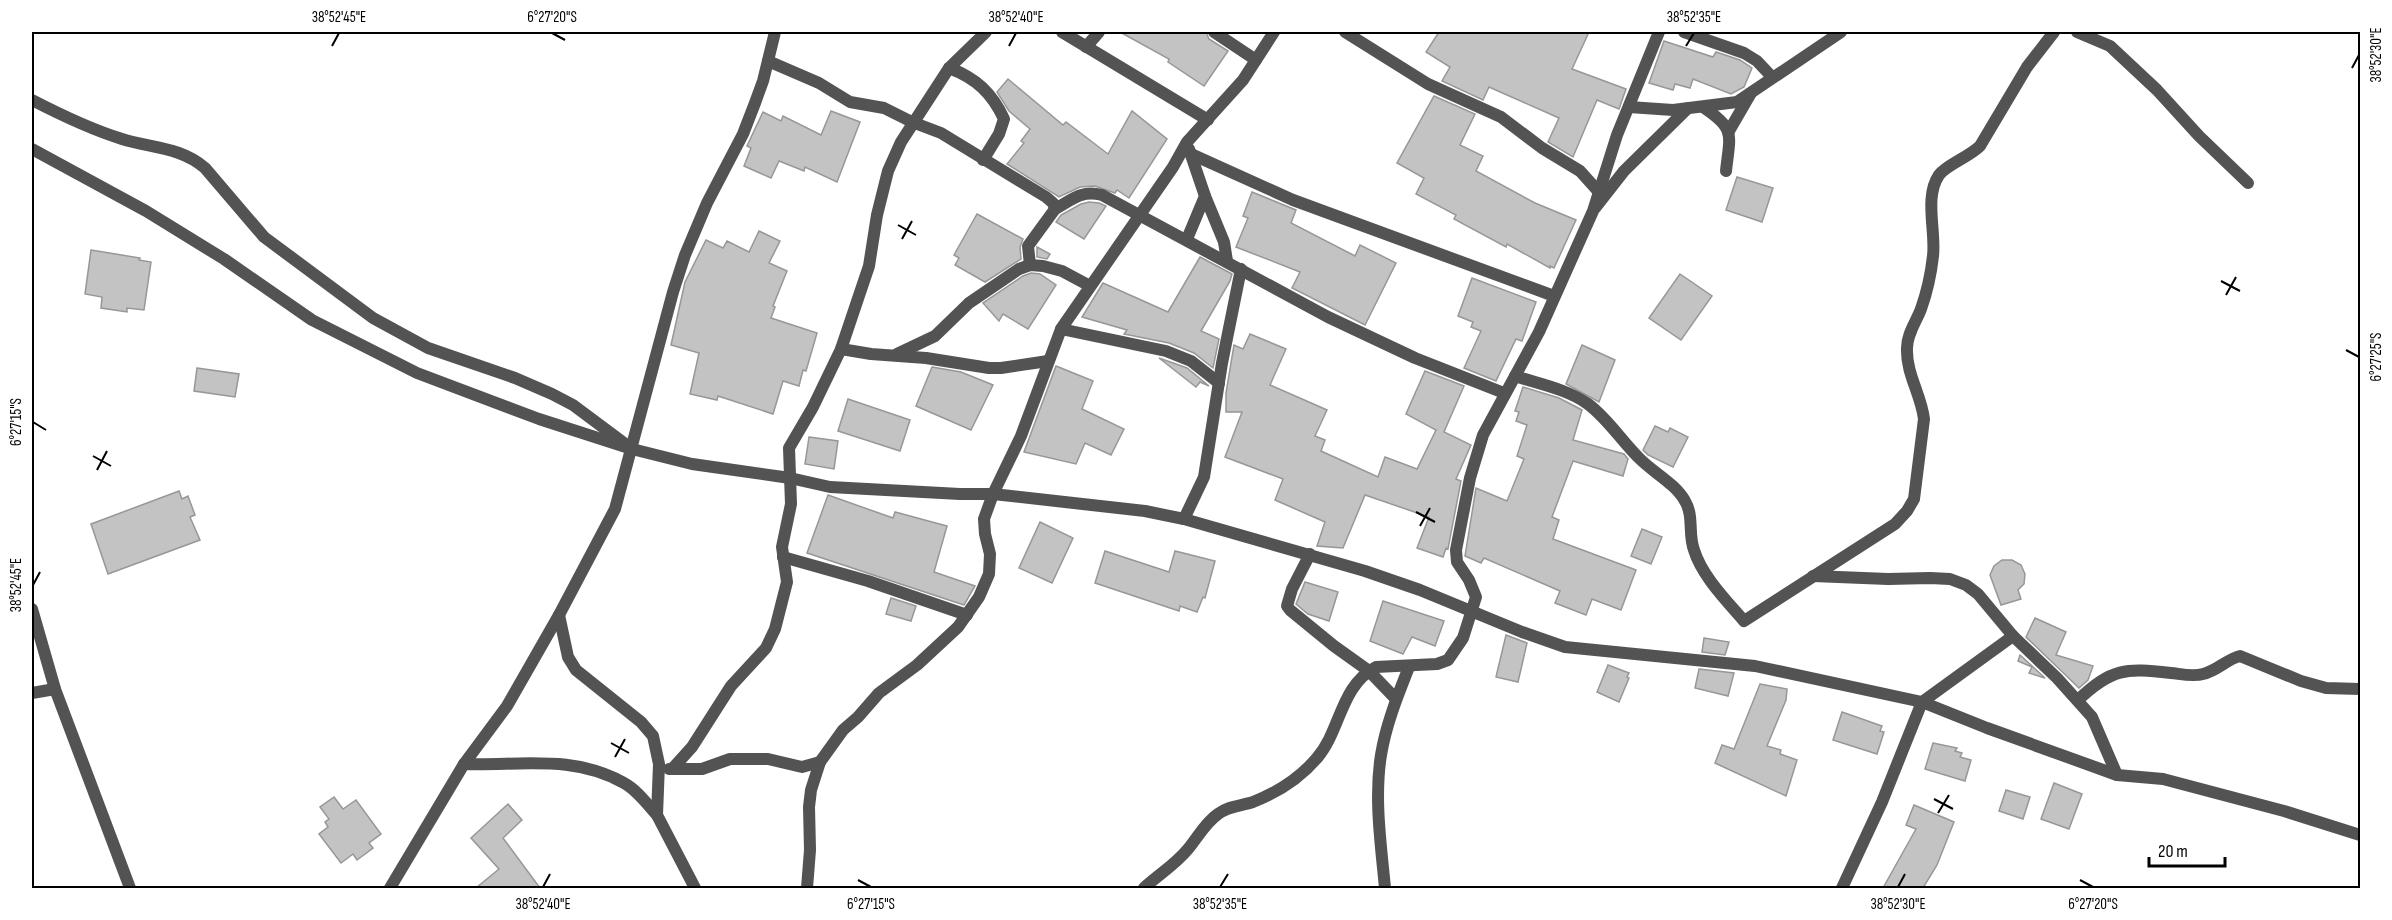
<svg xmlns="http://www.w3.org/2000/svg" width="2392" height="920" font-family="'Sofia Sans Condensed',sans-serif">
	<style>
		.building { fill: #c3c3c3; stroke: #979797; stroke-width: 1.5 }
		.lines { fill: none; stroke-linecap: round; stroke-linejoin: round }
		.street { stroke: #535353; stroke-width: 12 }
		.ticks { fill: none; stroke: #000; stroke-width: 2 }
		.neatline { fill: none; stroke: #000; stroke-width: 2 }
		.ticks-label { font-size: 15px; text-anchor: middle; fill: #000 }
	</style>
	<rect width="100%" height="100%" fill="#fff"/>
	<!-- building -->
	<g class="building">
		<path d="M1120,32H1206L1209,39L1228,51L1204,86L1168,62L1169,59Z"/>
		<path d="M1439,32H1589L1572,69L1626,89L1619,109L1597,100L1573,157L1548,142L1559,118L1489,87L1483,100L1442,81L1450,67L1426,52Z"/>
		<path d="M1664,41L1713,57L1716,52L1740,60L1752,68L1744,87L1731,94L1693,79L1690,88L1675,84L1673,90L1649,83Z"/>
		<path d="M1008,79L1063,125L1066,122L1108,154L1132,111L1167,139L1129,198L1117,190L1115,193L1095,186L1080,187L1059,197L1007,164L1024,143L1021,141L1030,129L1009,111L997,92Z"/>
		<path d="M1434,96L1475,114L1460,145L1483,156L1476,171L1535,203L1576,220L1554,268L1550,266V268L1507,244L1506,247L1454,219L1456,215L1416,194L1424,178L1397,163Z"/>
		<path d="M831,111L860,122L837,182L805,167L804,171L779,161L771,178L744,166L751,148L747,146L763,112L781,121L783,116L821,135Z"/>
		<path d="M1737,177L1773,188L1762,222L1726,210Z"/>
		<path d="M1252,192L1296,210L1291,223L1355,256L1360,245L1396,263L1365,325L1292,288L1300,272L1236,247L1248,218L1243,216Z"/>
		<path d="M1089,202L1099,203L1106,206L1084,239L1056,222L1061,215L1081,204Z"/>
		<path d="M977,214L1023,239L1020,247L1021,259L985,282L955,265L959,258L954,255Z"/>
		<path d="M759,231L780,241L769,263L787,271L773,306L775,307L771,318L817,333L806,371L803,370L799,386L783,381L773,414L718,396L717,400L690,394L699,353L671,345L685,282L706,240L723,248L727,241L749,252Z"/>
		<path d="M1037,247L1050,254L1047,259L1037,257Z"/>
		<path d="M91,250L140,258L139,260L151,262L144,310L127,308V312L101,308L102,297L85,294Z"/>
		<path d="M1200,257L1232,274L1230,281L1201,331L1219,339L1213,368L1194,353L1169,343L1124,334L1127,330L1082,317L1103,283L1168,312Z"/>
		<path d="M1031,273L1040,274L1056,285L1028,329L1003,314L999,321L983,303L1023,276Z"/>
		<path d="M1680,274L1712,296L1681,340L1649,318Z"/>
		<path d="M1472,278L1536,302L1522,341L1516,339L1496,381L1464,368L1481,331L1471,327L1473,322L1458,316Z"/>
		<path d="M1250,334L1286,349L1270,385L1327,410L1315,436L1325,440L1321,451L1378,477L1385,457L1417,469L1436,430L1406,414L1425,371L1464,386L1444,432L1471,445L1456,479L1461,481L1448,549L1446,548L1443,557L1417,548L1429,517L1365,495L1343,548L1317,546L1325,522L1275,500L1283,479L1225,457L1242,412H1226V393L1234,345L1243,349Z"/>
		<path d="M1582,345L1615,360L1599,402L1566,384Z"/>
		<path d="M1159,358L1187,368L1209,386L1200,382L1196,387Z"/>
		<path d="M1056,366L1093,381L1082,409L1124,429L1111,455L1085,443L1076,464L1024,452Z"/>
		<path d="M932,367L961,372L993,385L971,430L916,406Z"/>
		<path d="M197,368L239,374L235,397L194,391Z"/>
		<path d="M1523,387L1559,398L1582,410L1573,440L1624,454L1628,459L1623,476L1573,461L1552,517L1559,520L1553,539L1636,570L1621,610L1592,599L1586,615L1555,603L1560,591L1484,558L1481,563L1465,556L1476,488L1507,501L1524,459L1517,456L1527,425L1516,421L1519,412L1515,411Z"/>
		<path d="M848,399L910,420L900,451L838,431Z"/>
		<path d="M1655,426L1668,432L1670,428L1688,437L1673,467L1648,455L1643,450Z"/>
		<path d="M809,437L838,441L834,469L805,464Z"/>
		<path d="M179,491L182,499L188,496L195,515L190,517L200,540L108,574L91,524Z"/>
		<path d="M828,495L893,518L895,512L947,526L934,572L975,586L964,605L807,553Z"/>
		<path d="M1040,522L1073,538L1052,583L1019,568Z"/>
		<path d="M1642,529L1662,537L1651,564L1631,556Z"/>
		<path d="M1105,551L1169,572L1175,551L1215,561L1205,598L1203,597L1197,612L1180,606L1179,611L1095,583Z"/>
		<path d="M2002,560H2012L2021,565L2025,574L2024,584L2018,590L2021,599L2001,605L1990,575L1994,566Z"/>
		<path d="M1305,582L1338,592L1329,621L1308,614L1296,604Z"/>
		<path d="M891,598L916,606L911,621L886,614Z"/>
		<path d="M1383,601L1444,621L1435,646L1412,637L1403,654L1370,641Z"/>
		<path d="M2035,618L2066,632L2056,655L2093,666L2088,680L2079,688L2026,637Z"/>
		<path d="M1506,635L1527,643L1518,682L1496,677Z"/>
		<path d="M1704,638L1729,642L1725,655L1702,652Z"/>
		<path d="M2020,655L2045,678L2029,673L2032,667L2018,661Z"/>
		<path d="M1608,665L1629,673L1627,677L1629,678L1619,702L1597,692Z"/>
		<path d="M1699,669L1734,673L1728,696L1695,688Z"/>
		<path d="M1760,684L1787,689L1786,700L1767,746L1781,750L1780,754L1797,760L1786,796L1715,763L1722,745L1734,749Z"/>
		<path d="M1842,712L1882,726L1880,731L1884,732L1877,754L1833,740Z"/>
		<path d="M1933,743L1957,748L1955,751L1962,753L1960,757L1971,760L1965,781L1925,769Z"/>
		<path d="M2054,783L2082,794L2069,829L2041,819Z"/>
		<path d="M2006,790L2030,797L2023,819L1999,811Z"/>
		<path d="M334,797L343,809L356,800L381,834L369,843L373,848L357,860L353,854L341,863L319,834L328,827L325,822L329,819L320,807Z"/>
		<path d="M508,804L522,820L503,838L540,888H476L499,869L471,838Z"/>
		<path d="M1914,805L1954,822L1937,865L1923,888H1883L1916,829L1906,825Z"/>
	</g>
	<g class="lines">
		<!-- street -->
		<g class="street">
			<path d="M1062,32L1208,120"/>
			<path d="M1214,32L1256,60"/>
			<path d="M1345,32L1428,84L1501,117L1542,148L1580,171L1598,191"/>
			<path d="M1684,32L1744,53L1757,61L1772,77"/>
			<path d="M2077,32L2110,46L2157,90L2199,136L2248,183"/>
			<path d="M1086,47L1099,32"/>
			<path d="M768,61L819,83L850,102L884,108L912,122L941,133L1046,197L1053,203L1055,209L1028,246L1030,265"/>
			<path d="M949,68C976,78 992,93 1004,119L999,134L983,160"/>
			<path d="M32,100C61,115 90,129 122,139C151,148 181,147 205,168L264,237L373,318L428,348L515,378L552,394L573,405L624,443"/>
			<path d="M1629,107L1673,110L1737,102L1841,32"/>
			<path d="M1703,107C1736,129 1730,134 1726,171"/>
			<path d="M1729,131L1751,93"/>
			<path d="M32,149L146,211L224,259L312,320L417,373L539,419L632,449L692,464L790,478L830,487L960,494H993L1145,511L1184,519L1365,571L1420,590L1522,632L1565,647L1755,666L1922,702L1987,728L2117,775L2163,779L2284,811L2360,835"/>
			<path d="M1189,149L1205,196L1224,242L1227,261"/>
			<path d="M1191,154L1293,200L1554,296"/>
			<path d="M1595,208L1624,171L1688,108"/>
			<path d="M1055,209C1073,199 1081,190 1102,195L1328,317L1415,358L1504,393"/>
			<path d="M1187,239L1205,196"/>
			<path d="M1061,329L1166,351L1191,361L1219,383"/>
			<path d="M841,349L871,354L926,358L989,368H1001L1048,361"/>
			<path d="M897,354L935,336L969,303L1019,269L1030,265L1043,266L1062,271L1090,286"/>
			<path d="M1515,376C1539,384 1567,389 1588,404C1607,418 1621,440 1638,457C1652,472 1675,483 1685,501C1694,516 1688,534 1694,550C1702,576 1726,600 1744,621L1895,524L1907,511L1914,499L1924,419C1921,394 1906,374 1907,348C1907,334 1916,322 1921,309C1927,292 1931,274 1933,256C1936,231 1924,197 1939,175C1946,165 1969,157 1980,146L2027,67L2054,32"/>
			<path d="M1184,519L1204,477L1222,363L1241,269"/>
			<path d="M1310,554L1292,589L1287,606L1290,610L1334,646L1369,671L1396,699"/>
			<path d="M783,557L868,581L967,615"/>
			<path d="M1813,576L1888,579L1930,578L1950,579L1966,585L1978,594L2013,636L2057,678L2092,717L2117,775"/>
			<path d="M32,609L55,689L130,888"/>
			<path d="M559,615L568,657L576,670L641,722L653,736L659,764L657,815L695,888"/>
			<path d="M32,693L55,689"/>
			<path d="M2078,700C2112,668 2125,668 2171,673C2181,674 2193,677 2203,674C2217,671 2227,659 2240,656L2301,681L2326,688L2360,689"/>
			<path d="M464,764C519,766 573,754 624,783C637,790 647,804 657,815"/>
			<path d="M673,768L692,747L731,686L766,648L775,629L787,582L782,547L791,504L789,448L813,407L841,349L869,266L877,215L888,171L901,142L949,68L986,32"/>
			<path d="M669,769H702L730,759H768L802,767L820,762"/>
			<path d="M390,888L464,764L507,706L559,615L615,509L673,292L685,255L707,203L743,134L755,103L763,81L775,32"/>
			<path d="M807,888L810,850L809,807L811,790L820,762L843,730L858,717L879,693L917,665L958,627L979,597L989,574L990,554L985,534L984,519L993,494L1021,436L1061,329L1173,167L1187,142L1243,80L1274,32"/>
			<path d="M1144,888C1158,875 1176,864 1188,849C1198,837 1205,823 1218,814C1228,806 1241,806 1253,802C1276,793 1300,778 1317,758C1341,730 1340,686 1376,667L1437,664L1448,660L1463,638L1476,597L1469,580L1457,562L1456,550L1470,478L1483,435L1539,332L1593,211L1617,135L1659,32"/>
			<path d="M1385,888C1381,845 1374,798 1381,755C1386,724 1398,695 1409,667"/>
			<path d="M1842,888L1882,802L1922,702L2013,636"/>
		</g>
	</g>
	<!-- ticks -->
	<path class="ticks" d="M552,33L565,40M332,46L339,33M1009,46L1016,33M1686,46L1694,33M2352,68L2359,55M898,225L916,235M902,239L912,221M2221,281L2240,291M2226,295L2236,277M2346,350L2359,357M33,422L46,430M93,456L111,466M97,470L107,451M1416,512L1435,522M1420,526L1430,508M33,585L40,572M611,743L629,753M615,757L625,739M1934,799L1953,809M1938,813L1949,795M858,880L871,887M2080,880L2093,887M543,887L550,874M1220,887L1228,874M1898,887L1905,874"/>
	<!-- border -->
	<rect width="2392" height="920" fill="none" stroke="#ffffff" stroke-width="66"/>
	<!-- scale -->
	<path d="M2149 857v9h76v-9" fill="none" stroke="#000000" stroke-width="3"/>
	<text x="2158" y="857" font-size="18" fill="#000000" stroke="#ffffff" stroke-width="4.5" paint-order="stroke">20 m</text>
	<rect x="33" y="33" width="2326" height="854" class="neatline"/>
	<g class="ticks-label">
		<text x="339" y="22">38°52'45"E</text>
		<text x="552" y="22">6°27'20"S</text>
		<text x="1016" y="22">38°52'40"E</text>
		<text x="1694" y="22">38°52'35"E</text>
		<text transform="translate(2376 55) rotate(-90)" y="5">38°52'30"E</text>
		<text transform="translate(2376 357) rotate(-90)" y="5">6°27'25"S</text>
		<text transform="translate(16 422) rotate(-90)" y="5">6°27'15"S</text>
		<text transform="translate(16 585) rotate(-90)" y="5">38°52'45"E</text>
		<text x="543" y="909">38°52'40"E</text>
		<text x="871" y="909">6°27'15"S</text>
		<text x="1220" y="909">38°52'35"E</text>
		<text x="1898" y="909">38°52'30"E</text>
		<text x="2093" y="909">6°27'20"S</text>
	</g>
</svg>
